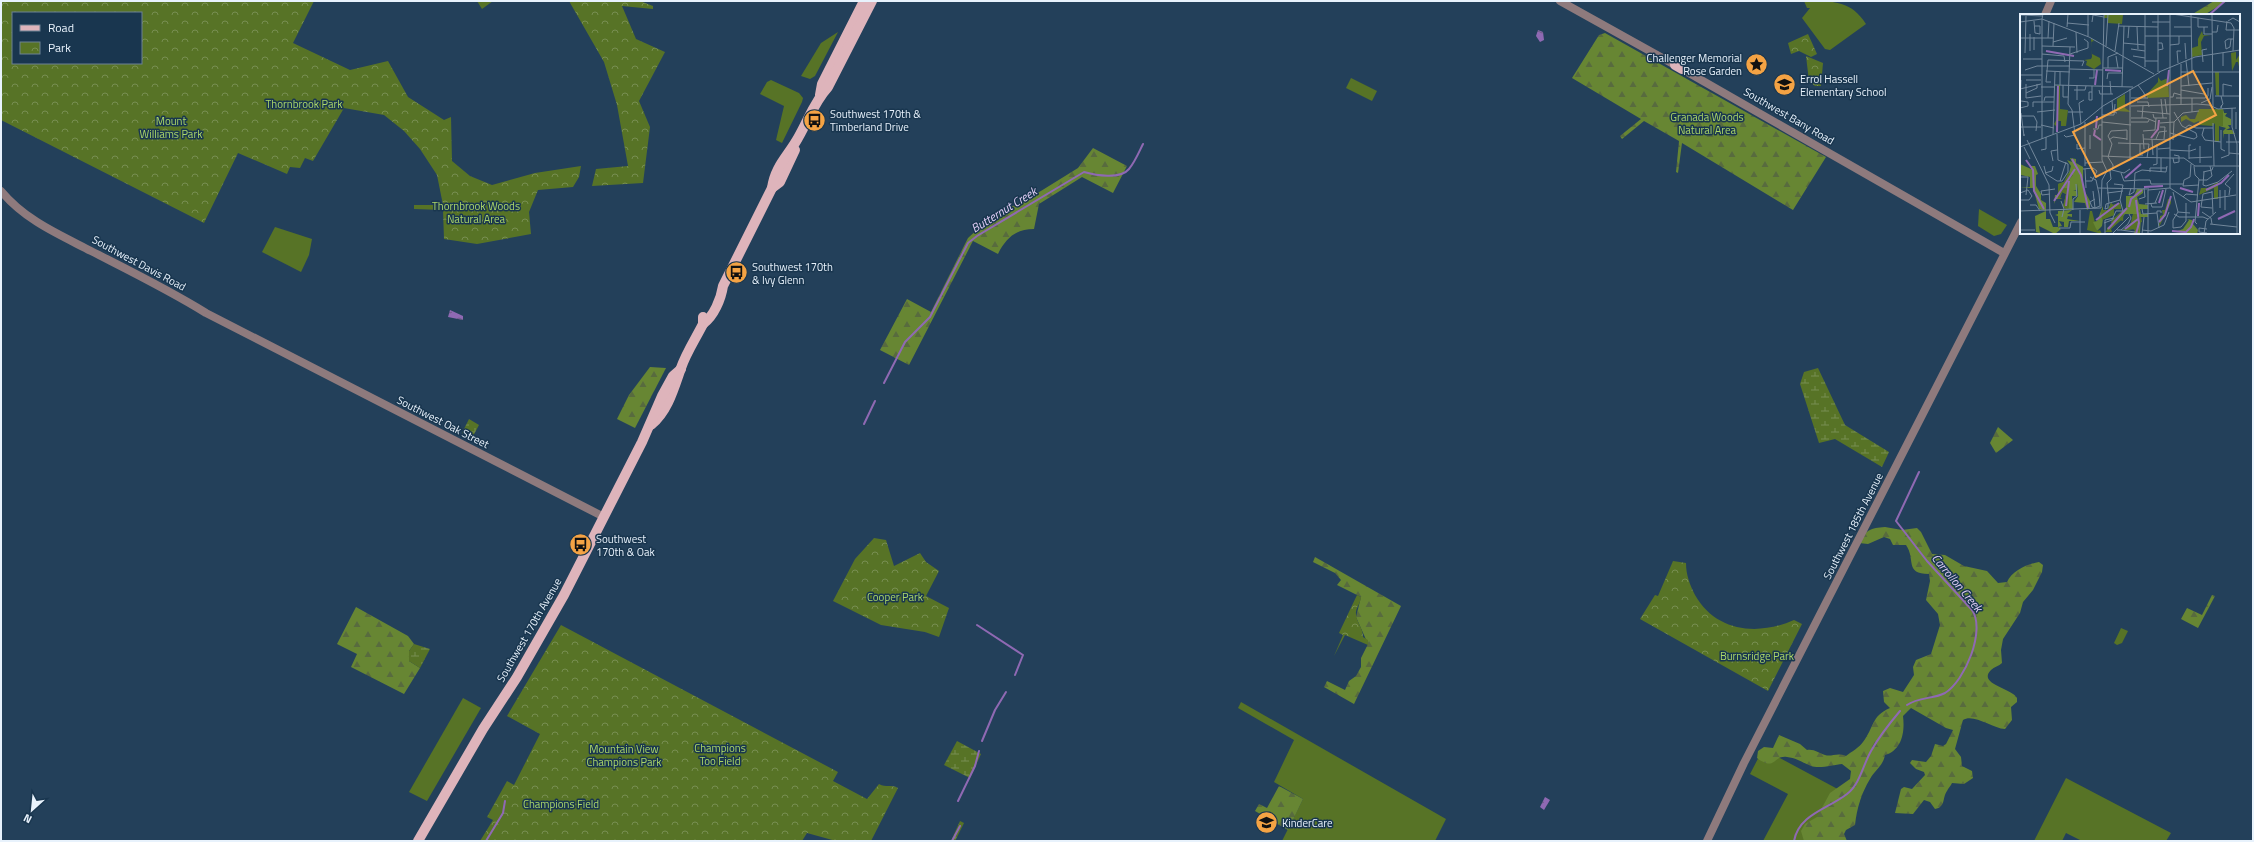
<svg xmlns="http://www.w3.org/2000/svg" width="2254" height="842" font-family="'Titillium Web',sans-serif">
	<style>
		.green { fill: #577326 }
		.forest { fill: url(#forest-firs) }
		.wetland { fill: url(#wetland-marsh) }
		.park { fill: url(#park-crowns); fill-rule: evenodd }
		.water { fill: url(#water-ripples) }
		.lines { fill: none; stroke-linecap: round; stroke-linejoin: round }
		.stream { stroke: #8f69b3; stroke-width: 2 }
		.minor { stroke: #8e7a7d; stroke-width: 8 }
		.major { stroke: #deb4bb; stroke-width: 10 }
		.labels { text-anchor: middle; stroke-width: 3; stroke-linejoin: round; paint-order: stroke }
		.poi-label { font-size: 11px; fill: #e8f2fc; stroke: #19364f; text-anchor: start }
		.park-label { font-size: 11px; fill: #acd768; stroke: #19364f }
		.street-label { font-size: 11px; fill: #e8f2fc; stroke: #19364f }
		.water-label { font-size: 12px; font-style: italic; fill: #e1cef6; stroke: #19364f }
		.inset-river { fill: none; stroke: #8f69b3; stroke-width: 2 }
		.inset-road { fill: none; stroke: #72879b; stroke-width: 1 }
		.view { fill: #f4a344; fill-opacity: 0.15; stroke: #f4a344; stroke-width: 2 }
		.inset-edge { fill: none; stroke: #e8f2fc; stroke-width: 2 }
	</style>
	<defs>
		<pattern id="forest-firs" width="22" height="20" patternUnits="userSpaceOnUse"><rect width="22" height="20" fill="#678633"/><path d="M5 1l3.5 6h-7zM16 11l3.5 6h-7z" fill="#586b3e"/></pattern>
		<pattern id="wetland-marsh" width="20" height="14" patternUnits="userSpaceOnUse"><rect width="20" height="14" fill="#577326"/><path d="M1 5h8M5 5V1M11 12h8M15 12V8" fill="none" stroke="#778e51"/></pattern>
		<pattern id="park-crowns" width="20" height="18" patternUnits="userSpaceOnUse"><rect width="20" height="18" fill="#577326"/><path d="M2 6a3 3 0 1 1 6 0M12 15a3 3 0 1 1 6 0" fill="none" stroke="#778e51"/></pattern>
		<pattern id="water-ripples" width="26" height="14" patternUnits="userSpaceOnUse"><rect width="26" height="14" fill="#8f69b3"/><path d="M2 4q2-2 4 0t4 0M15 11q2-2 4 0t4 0" fill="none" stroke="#6e5b85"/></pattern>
	</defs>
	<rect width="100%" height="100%" fill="#23405a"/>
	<!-- green -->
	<g class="green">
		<path d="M477,1H493L482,9Z"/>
		<path d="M1804,1C1832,1 1851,0 1866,24L1830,50L1825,49L1802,18L1810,8H1807Z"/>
		<path d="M838,32L815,76L810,79L801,76L821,43Z"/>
		<path d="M1351,78L1377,91L1372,101L1346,88Z"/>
		<path d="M771,80L799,93L803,98L802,102L782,143L776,140L784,106L760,94L767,82Z"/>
		<path d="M1979,209L2007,225L2001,234L1994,236L1978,226Z"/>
		<path d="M275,227L312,239L309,255L301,272L262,252Z"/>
		<path d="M2121,628L2128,631L2122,643L2117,645L2114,643Z"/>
		<path d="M463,698L481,708L427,801L409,792Z"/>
		<path d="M1241,702L1446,819L1435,841H1282L1303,799L1274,782L1294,740L1238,708Z"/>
		<path d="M1763,749L1860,801L1839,841H1763L1788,794L1750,774Z"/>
		<path d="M2066,778L2171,833L2166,841H2082L2066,833L2062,841H2034Z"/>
	</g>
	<!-- forest -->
	<g class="forest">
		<path d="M2214,1H2227L2204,15H2191Z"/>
		<path d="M1605,33L1826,157L1793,210L1682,143L1678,173L1676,172L1679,141L1644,121L1622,139L1620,136L1641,119L1572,78L1599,35Z"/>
		<path d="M1093,148L1127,166L1113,193L1082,177L1039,204L1034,229C1016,229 1006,238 998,254L973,241L909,365L880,350L907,299L931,312L968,238L992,216L1028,199L1078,168Z"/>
		<path d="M650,367L666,368L635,428L617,419L629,395Z"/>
		<path d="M1998,427L2013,440L1996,453L1990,443Z"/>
		<path d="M1885,527L1902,530L1917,528L1921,532L1932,554L1945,555L1964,566L1987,571L1998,583L2007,582C2012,571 2027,564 2039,562L2043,565L2042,572L2033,590L2023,602L2020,613L2003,639L2001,650L2002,663C1999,666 1994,667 1991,670C1977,684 2012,688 2017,698V702L2011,707L2012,720L2005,729C1992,728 1973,713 1963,720L1955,749L1961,757L1962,766L1972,771L1973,778L1964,784L1952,783C1951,786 1948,788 1947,791C1942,798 1946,807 1935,809L1930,802L1924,800L1913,814L1895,813L1901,789L1904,787L1912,789L1925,775L1924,772L1916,769L1910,763L1912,760L1926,762L1931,756L1935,744L1943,746L1946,744L1953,730L1946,728L1911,708L1903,716C1905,732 1902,750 1885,755C1883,766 1875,770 1870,779C1861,794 1857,808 1855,825L1846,830L1844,834L1847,841H1804L1801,831L1805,824L1817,817L1830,793L1850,779L1851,771L1842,764C1834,765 1819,769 1811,766C1803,763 1797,758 1787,757C1772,755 1776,772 1757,758L1758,751L1764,747L1773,748L1779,735L1800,744L1807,750C1815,749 1818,753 1825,755C1832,757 1837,752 1846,756C1851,752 1860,747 1863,742C1874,728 1871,716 1890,708L1884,702L1883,691L1890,688L1903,692L1914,675L1913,667L1916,660L1931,654L1940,625L1938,614L1926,600L1930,581L1929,574C1904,574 1916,559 1906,545H1893L1890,539L1884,537L1868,544L1859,543C1865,530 1871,528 1885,527Z"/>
		<path d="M1315,557L1401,606L1354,704L1324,687L1327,681L1345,690L1349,681L1356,676L1361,667V658L1368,644L1356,617L1361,597L1337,585L1341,580L1335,573L1313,562Z"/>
		<path d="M2212,595L2215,596L2198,628L2181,619L2187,608L2202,615Z"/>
		<path d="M356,607L408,636L414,644L409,651V661L420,668L404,694L351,667L357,654L337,644Z"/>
		<path d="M1279,786L1303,799L1288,830L1255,811L1259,804L1267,808Z"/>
	</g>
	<!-- wetland -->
	<g class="wetland">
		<path d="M1818,368L1845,425L1889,452L1882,467L1835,439L1819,443L1800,384L1804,372Z"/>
		<path d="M469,419L479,425L472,438L462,433Z"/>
		<path d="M414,644L430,649L420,668L409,661V651Z"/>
		<path d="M957,741L981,754L970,778L944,765Z"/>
		<path d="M960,821L964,823L955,841H951Z"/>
	</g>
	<!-- park -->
	<g class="park">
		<path d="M1,1H314L293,43L350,70L388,61L408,97L444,120L451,117L452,161L470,176L492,185L535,173L581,166L579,177L573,187L538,190L529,212L531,234L477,244L444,239L443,210L414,209V205H443L437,175L420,149L404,131L384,115L344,108L313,161L305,158L300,168L290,167L287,174L238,153L204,223L1,120ZM13,13H141V63H13Z"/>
		<path d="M569,1H640L653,6V9L622,6L636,39L665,52L639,101L650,127L643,183L592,186L596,169L628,166L617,105L604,62Z"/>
		<path d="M1808,34L1817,54L1811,57L1799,51L1791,54L1788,43Z"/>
		<path d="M1806,56L1823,63L1821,86H1815L1809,81Z"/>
		<path d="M874,538L886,540L894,566L920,553L926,562L939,571L926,596L949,608L939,637L925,632L881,625L833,601L855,559Z"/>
		<path d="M1673,561L1686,563C1686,575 1690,585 1695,595C1716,632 1758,636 1794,620L1802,624L1768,691L1640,619L1655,595L1658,596Z"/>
		<path d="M1357,595L1361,597C1361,603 1355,608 1356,615C1357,623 1363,628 1363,637L1368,640V645L1345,635L1334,656L1343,635L1339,633Z"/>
		<path d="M561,625L838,772L833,781L867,799L879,784C886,788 891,784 898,788L871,841H836L807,833L802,841H480L493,820L487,817L507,781L514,785L540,734L507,716Z"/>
	</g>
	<!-- water -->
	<g class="water">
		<path d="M1538,30L1543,32L1544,40L1540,42L1536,36Z"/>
		<path d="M450,310L463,316V320L448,317Z"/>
		<path d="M1545,797L1550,800L1544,810L1540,807Z"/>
	</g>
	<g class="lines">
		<!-- stream -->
		<g class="stream">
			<path d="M2209,15L2225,1"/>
			<path d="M884,383L905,342L930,317L968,243L977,236L1084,172C1095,175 1120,180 1129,169C1135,162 1139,152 1143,144"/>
			<path d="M864,424L875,401"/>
			<path d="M977,625L1023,655L1015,675"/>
			<path d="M1907,705C1918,697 1934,699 1945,693C1965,681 1986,630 1972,610L1927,561L1896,521L1919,472"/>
			<path d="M982,741L995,710L1006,692"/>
			<path d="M958,801L975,766L979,751"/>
			<path d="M486,841L503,813L505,801"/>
			<path d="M952,841L960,826"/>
			<path d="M1794,841C1799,814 1828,809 1847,794C1860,784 1863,765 1871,751C1879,737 1889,724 1900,711"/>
		</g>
		<!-- minor -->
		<g class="minor">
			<path d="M1560,1L1675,65"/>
			<path d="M2045,15L2051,1"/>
			<path d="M1682,69L2004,253"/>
			<path d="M1,191C25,220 58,234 91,251C130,271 169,290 206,313L604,517"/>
			<path d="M1707,841L1744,763L2021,222"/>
		</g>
		<!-- major -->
		<g class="major">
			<path d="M1675,65L1682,69"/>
			<path d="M820,95L822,84L864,1"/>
			<path d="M772,188L780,182L795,150"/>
			<path d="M703,324C714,316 721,299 723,286L772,188C775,166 788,156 798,138C808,121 814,102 828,87L872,1"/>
			<path d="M651,425C668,411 674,388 681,368C686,353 696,338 703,324V317"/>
			<path d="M418,841L483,729L517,677L564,595L642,442L662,396L673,376L681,369"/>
		</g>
	</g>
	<!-- icons -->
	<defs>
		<symbol id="sight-disc" viewBox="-11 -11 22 22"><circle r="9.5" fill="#f4a344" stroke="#19364f"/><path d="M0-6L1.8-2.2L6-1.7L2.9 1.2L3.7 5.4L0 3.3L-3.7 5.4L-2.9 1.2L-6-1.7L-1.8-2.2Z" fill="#111"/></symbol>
		<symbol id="school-disc" viewBox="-11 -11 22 22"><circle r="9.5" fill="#f4a344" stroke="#19364f"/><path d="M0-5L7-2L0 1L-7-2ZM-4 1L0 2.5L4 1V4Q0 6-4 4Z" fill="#111"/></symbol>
		<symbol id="bus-disc" viewBox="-11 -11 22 22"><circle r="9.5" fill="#f4a344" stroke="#19364f"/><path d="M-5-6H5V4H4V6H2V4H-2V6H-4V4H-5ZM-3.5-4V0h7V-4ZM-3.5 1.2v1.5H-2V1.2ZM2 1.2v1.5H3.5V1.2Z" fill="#111"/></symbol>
	</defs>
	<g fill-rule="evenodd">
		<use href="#sight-disc" x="1744" y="52" width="25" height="25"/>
		<use href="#school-disc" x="1772" y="72" width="25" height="25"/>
		<use href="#bus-disc" x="802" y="108" width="25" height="25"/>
		<use href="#bus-disc" x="724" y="260" width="25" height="25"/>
		<use href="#bus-disc" x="568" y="532" width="25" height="25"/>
		<use href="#school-disc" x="1254" y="810" width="25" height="25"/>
	</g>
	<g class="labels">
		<!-- poi labels -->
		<g class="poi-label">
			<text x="1742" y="62" text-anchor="end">Challenger Memorial<tspan x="1742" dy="13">Rose Garden</tspan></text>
			<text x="1800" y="83">Errol Hassell<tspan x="1800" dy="13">Elementary School</tspan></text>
			<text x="830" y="118">Southwest 170th &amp;<tspan x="830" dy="13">Timberland Drive</tspan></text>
			<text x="752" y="271">Southwest 170th<tspan x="752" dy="13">&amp; Ivy Glenn</tspan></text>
			<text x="596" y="543">Southwest<tspan x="596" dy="13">170th &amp; Oak</tspan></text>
			<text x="1282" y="827">KinderCare</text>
		</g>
		<!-- park labels -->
		<g class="park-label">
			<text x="304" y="108">Thornbrook Park</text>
			<text x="1707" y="121">Granada Woods<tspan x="1707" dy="13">Natural Area</tspan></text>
			<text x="171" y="125">Mount<tspan x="171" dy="13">Williams Park</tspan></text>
			<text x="476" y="210">Thornbrook Woods<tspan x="476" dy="13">Natural Area</tspan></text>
			<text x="895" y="601">Cooper Park</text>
			<text x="1757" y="660">Burnsridge Park</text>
			<text x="720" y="752">Champions<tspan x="720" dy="13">Too Field</tspan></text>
			<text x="624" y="753">Mountain View<tspan x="624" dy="13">Champions Park</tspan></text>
			<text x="561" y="808">Champions Field</text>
		</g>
		<!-- street labels -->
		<g class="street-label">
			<text transform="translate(1789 116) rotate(30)" y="4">Southwest Bany Road</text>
			<text transform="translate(139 263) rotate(28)" y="4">Southwest Davis Road</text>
			<text transform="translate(443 422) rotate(27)" y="4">Southwest Oak Street</text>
			<text transform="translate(1853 526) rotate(-63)" y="4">Southwest 185th Avenue</text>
			<text transform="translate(529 630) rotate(-60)" y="4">Southwest 170th Avenue</text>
		</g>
		<!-- water labels -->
		<g class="water-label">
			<text transform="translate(1004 210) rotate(-32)" y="4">Butternut Creek</text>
			<text transform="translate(1957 583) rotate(50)" y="4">Carrollon Creek</text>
		</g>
	</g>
	<!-- overview -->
	<g transform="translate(2020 14)">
		<rect width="220" height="220" fill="#23405a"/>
		<path d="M182,17L183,21L191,22H184L181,28L182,41L172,43V34L178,32V25ZM71,24L74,27L71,28L72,40L80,44L81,50L74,55L66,51L67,47L64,46L71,45L72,43ZM105,80V94L111,98L97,97V85ZM70,197H72L77,217L80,216L82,220L67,216Z" fill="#577326"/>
		<path d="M204,95V99H207L205,102L211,105V111H208L210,114L206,116H212L215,120H204V125L203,117L206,114L199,112ZM50,144L56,145V149L63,153V174L70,187V194L67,196L65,189L54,188L58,182L57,169V176L53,177H57V182H52L53,196L43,193L46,180L42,178L40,184L42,185H36L34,190L35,181H38V170L44,168L49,159L51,152L47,146L52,148ZM0,150L11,155V152H15L18,160L16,161V172L21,180V186L26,189V205H30L33,213H38V202L35,201L38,200V197L52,196L47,200H52V203L48,202L47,205L60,207H49L48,213H44V208L39,207L42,212L38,213L41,215L35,220L19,212L20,219L16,218L15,202L26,197L19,195L13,174H0L10,173V163L1,161ZM117,175H123V179L117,183L119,190L128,191V195H120L121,200H128V203H121L120,219L114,220L115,215L103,216L112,208L113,200H105L101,205L103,207L101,206L87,218V214L93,210L91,209L93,205L106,195V182H114ZM91,189L93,191L100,189L101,195H94V201L83,205L82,212L77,217L73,208L77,207L83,192V196H88ZM167,205L172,206L173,210L178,216L177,220L155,218L163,215L169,206Z" fill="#678633"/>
		<path d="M84,1H103L102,10L88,9V4H84ZM216,38V46L220,40V57L218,48H216L212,57L211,39ZM195,58H199V82L196,81ZM138,63L141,67L148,64L149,83L127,84V80L138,68ZM37,71H40V95L48,96L46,112H41V107H37V119V113L34,110L37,105ZM179,95H203V112H199V128H195V109L193,112L179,111V107L174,109L166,105L161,108V103L166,101L170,105H175ZM48,159L53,161L43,174H49V193L47,196L43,193L46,180L42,178L40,184L42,185H38V170L44,168ZM198,168V185H194V174L179,181L181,174H188ZM148,185H151V189L139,213L140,202L143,201L142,196H145ZM91,189L93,191L100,189L101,195H94V201L82,206L81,196H88ZM104,195L103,207L101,206L91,215L92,218H85L93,210L91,209L93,205ZM117,195L120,197L117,202L121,203L122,208L117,209L119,218L113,215L103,216L109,213L107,211L110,212L113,200H117Z" fill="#577326"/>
		<path class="inset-river" d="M26,37L54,42M85,56L101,57M75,71L77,56M147,72L149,56M76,114L77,102M75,116L74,121L81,126M37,118L38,72M131,124L138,115L139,106M52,145L61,161L68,194M6,146L13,156L14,177L24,195M105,164L121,150M124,173L143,172M160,174L173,178M186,176L201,169L209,161M34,187L55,155M139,189L143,176M46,192L49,167M109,193L111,185L122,176M178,202L179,189M198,205L215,197M76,206L99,189M139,208L145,201L151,182M88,215L107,194M105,215L118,205M152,217L165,218M116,220L119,209L116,186M164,220L171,213L174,205"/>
		<path class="inset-road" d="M23,0L22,5L69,23L134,60M152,0L211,9L214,14L213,37M171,0L172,58M192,0L193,93M0,1L23,2M178,4V13H188M14,7L15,19L20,20V12H15M207,7L206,16H220M208,7L213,4L220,8M0,8L22,5V125M72,8L73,1L84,3M132,8H150M47,9L69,11M99,12L138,13M47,13L48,0M117,13L118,35M154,13H171M184,13V20H192M56,18L57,39M192,18H197L198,11M68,22V0M125,22H172M14,23V36M1,24H33M28,24L29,7M108,24L109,12M211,25L210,33L206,35L205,27L208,25H214M33,28L47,24M103,29L125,31M138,29H142L143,35L138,36M165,29L166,45M150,31L159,30V22M22,32L55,33M33,32L34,9M86,32L88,0M111,35L125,37M10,37V20M95,37L99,9M5,39L6,2M22,40L44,42L45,48M50,40L68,34V28L64,25M96,42L98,54M113,42L125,44M3,45H22M125,47H138M166,47L169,72M183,48L182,36L187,35M158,49L157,37H161M161,50V90M203,52V39M125,53V0M83,54H103M88,54V43L98,39M50,55L83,56M5,56L17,52H50M26,57L50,58M138,58V0M139,58L175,43L220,36M161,58H220M0,61H22M69,64H74V56M87,65L88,59H103M6,66H21M90,67L91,80M31,68H26L28,46L64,47L62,52M6,70V84L21,82M35,71L113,73M40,71V58M43,71V83H48M118,71L124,79L125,84M161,72L192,69M21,73H35M102,73L104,12M220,74V87M0,75L21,70M54,76H65L66,72M79,76L80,80H93M161,76L184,80M6,79L17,74V70M195,82H220M201,82L203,90L201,92V94L202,91M203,82V70L212,72M150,83H153L154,79L161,81M111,84H128M156,84H185L188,82V74M172,84V98M141,85L143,104M145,85L147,100M57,86V71M72,86H69V78H72M72,86V72M24,87L25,83H34M92,87L93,98L97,99M117,88H128L129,93M0,89L1,66M181,89L190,85L192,73M111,92L177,90L189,91L198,95L216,94M13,93V88H34M82,93L84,0M0,94L8,92V88L1,87M212,94V113L217,130V182M117,97L150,100M17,98L35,96M48,98H63M216,98V115M1,99L4,122V120M133,100L134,104H147M82,101H94L95,90M0,102H14L17,108L16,117M111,104H126L136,108M122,104L123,92M82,108L111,111M111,108H128L129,106M140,109L154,108L163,99L179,97M193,109L194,152M61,110L59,89L64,86M21,111L34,114M0,113H21M140,113H145L144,125M165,114L169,111L176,114H193M184,114L182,121L185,126L201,128M73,115H78L79,111H82M201,116V135L205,137M123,117L135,116L136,104M150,119L174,125L177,123L176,119L162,112L154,98M33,120L35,58M123,120L124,135M44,121L46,123L55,121L52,96L48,90L50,33M88,122L91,117L107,116V126M88,122L92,130L88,143M124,125L150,126M132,125L133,141M136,125L139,118L147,117M7,126L29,171L30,199L35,209M89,126L93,123L107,125M153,126L154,108M206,128H220M98,129L129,130M57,130V135L65,134M120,130V141H123M180,132V149M0,133L61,110L83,92L140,58M4,133L10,145M70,135V121M138,135L150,134M21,136L26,135V123M150,136L170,137L176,135M209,139L220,140V150M82,142L105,143M88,143L93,151V155L89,157M105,143L150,144M110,144V75M127,144L129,130M150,144H164L175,152H220M153,144L154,149L159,148V142L154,141M169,144L192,143M201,144L209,141V120M169,145V131H171M33,147L31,137L37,136M65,149L83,148M171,150L170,163L164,166L163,172L179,171M133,151L137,150V130M24,152L26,160L37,167H42L48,158V150L38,146L37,120M65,152V108M174,152L175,161L179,165L175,208L177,210M63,155L73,154L77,157L72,167H66M65,155L66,174M92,156L104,159L110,155M122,156L146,158L147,152M130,158V154H147M141,158V144M183,158L192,156L193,153M184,158L183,171L186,172L198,168L212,157M25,159L32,157L33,152M101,159L104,167L119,166H130L131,170H163M0,163H8L6,181M70,163L76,166L79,180L80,192L75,194M179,166H187L192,162L190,152M40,167L46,148M94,170L103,171L100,186M78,174L129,175M111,174L109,181L114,178L115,159L122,156M150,174L171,188L216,181M73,177L75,194M192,177L193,200M0,179L8,176L12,182L9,186H0M87,179L103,177M30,180L22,181L21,177L35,175M209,181L210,174L205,170L214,160M217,182V220M163,183L166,180L178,181M75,185L70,188L72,193L75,194M119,185L125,183L124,174M41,187L44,195L42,203M88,189V194L85,195L86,190L100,186M89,189L87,169L91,165L90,157M135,189L140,177M125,190L137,189M131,190L132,193H142L146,175M10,191H16L20,197M192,194L181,193L183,180L192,178M200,194V176M122,195L123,200L137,199V197H141V199M53,196V185L57,182L56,170M205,196V176M0,197L81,194L82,166L87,157L82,146V93M158,198L170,199M182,198L191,204L192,210M137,199L139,214M154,200L159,203H183L188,205M84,209L92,206L96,197H103L100,186M190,210L217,213M39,214H50L51,208H65M153,214V206L158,198L153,178M153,214L161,213L166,207V189M187,215L179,214V218L187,219M0,216H15M97,216H101L108,210L111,204L109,200M101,216L115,218M122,216L131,217L144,211L149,198M60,220V196M85,220V206L94,204M92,220L109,203M122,220L124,203M128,220V176L150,174V0M184,220L186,207L196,198"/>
		<path class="view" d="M173,57L196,101L76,163L53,118Z"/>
		<rect width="220" height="220" class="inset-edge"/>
	</g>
	<!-- border -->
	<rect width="2254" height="842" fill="none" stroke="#e8f2fc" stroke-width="4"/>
	<!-- legend -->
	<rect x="12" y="12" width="130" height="52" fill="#19364f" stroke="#6c8194"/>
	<rect x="20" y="25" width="20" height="6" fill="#deb4bb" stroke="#6c8194"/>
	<text x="48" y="32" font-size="12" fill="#e8f2fc">Road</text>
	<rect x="20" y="42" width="20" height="12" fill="url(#park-crowns)" stroke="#6c8194"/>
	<text x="48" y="52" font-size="12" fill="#e8f2fc">Park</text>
	<!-- north arrow -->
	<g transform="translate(32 810) rotate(207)" stroke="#19364f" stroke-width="3" paint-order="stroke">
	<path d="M0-3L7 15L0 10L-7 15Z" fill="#e8f2fc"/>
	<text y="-6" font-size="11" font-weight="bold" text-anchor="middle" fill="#e8f2fc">N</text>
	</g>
</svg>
